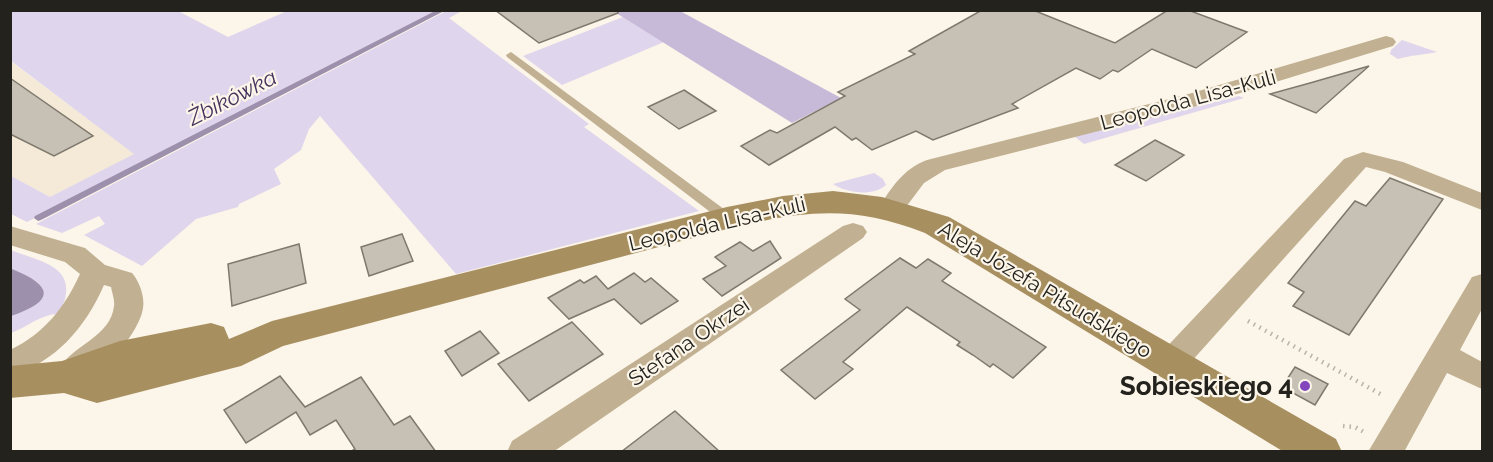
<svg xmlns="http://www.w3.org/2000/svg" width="1493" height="462" font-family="Raleway,sans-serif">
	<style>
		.built { fill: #f4ead7 }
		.green { fill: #dfd5ec }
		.forest { fill: #c7bad8 }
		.water { fill: #9d90ac }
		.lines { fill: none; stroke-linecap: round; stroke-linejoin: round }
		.stream { fill: #9d90ac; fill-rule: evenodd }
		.building { fill: #c6c0b5; stroke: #7e786d; stroke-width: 1.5 }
		.path { stroke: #b9b3a9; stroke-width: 4.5; stroke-dasharray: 1.5 5; stroke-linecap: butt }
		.lane { fill: #c1b192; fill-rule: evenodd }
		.street { fill: #c1b192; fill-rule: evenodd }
		.secondary { fill: #a78f60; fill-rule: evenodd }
		.poi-dot { fill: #8346bc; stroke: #fcf5e9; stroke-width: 2 }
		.labels { text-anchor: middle; stroke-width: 4.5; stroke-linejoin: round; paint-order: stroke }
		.street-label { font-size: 21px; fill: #24221d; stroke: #fcf5e9 }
		.water-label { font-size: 22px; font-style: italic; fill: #47335d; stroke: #fcf5e9 }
		.near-poi-label { font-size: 26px; font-weight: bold; fill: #24221d; stroke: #fcf5e9; text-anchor: end }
	</style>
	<rect width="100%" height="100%" fill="#fcf5e9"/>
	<!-- built -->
	<path class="built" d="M10,61L135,154L50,197L11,176Z"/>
	<!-- green -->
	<g class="green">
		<path d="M11,10L178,11L228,37L287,11H440L27,222L11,214V176L50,197L134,154L11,61Z"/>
		<path d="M446,11H462L449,18L589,124L584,127L699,211L456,274L320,116L309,129L301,150L274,169L281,184L239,204L238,207L196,219L142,266L84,235L105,224L99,216L62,233L36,224Z"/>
		<path d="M623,17L664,42L562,85L523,56Z"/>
		<path d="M1402,40L1437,52C1423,55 1411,55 1398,59L1390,54L1391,50Z"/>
		<path d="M1239,96L1244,98L1084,144L1074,136Z"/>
		<path d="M874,173L883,179L886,185C872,197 847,193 833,184Z"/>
		<path d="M10,250C46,263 82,268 59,314C43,313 27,327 11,333Z"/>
	</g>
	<!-- forest -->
	<path class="forest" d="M613,11H680L841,98L792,123Z"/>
	<!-- water -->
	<path class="water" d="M12,269C54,286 55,301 11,316Z"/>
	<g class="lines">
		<!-- stream -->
		<path class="stream" d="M437,10H446L41,220L38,221L34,218L35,216Z"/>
	</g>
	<!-- building -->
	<g class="building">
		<path d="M495,10H617L618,13L539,43Z"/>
		<path d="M982,10H1033L1115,43L1168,10H1188L1247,32L1196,68L1152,49L1118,72L1113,70L1100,79L1076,68L1012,104L1018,108L933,140L916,131L872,150L856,138L852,140L835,127L769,165L741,146L770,130L777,133L845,96L838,92L915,54L909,51Z"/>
		<path d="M1369,66L1316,113L1270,94L1310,83Z"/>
		<path d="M10,78L93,136L54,156L10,134Z"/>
		<path d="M684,90L716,111L679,129L648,107Z"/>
		<path d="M1155,140L1184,155L1146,181L1115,165Z"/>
		<path d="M1390,178L1443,199L1349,335L1293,306L1304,292L1288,283L1355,201L1366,206Z"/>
		<path d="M402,234L413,261L369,276L361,247Z"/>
		<path d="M770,241L781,258L722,296L703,279L726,266L715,257L740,242L753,251Z"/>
		<path d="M299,244L306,283L232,306L228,264Z"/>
		<path d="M900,258L916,268L928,259L951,273L942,281L1046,347L1013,378L993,364L990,367L973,355L957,345L960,342L907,307L843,362L853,369L815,399L781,370L860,310L845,299Z"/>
		<path d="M634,273L645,282L651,278L678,301L641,324L614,299L569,319L548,298L580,280L584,283L596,276L608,289Z"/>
		<path d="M572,322L603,354L529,401L498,364Z"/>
		<path d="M480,331L499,353L462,376L445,351Z"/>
		<path d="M1295,367L1328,384L1315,405L1282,387Z"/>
		<path d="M280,376L305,407L361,377L394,425L410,416L436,452H350L355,449L336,420L310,435L296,412L246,443L224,410Z"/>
		<path d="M675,411L720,452H621L651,429Z"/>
	</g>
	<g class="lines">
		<!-- path -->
		<g class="path">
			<path d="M1248,321L1384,396"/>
			<path d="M1343,426L1355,427L1364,432"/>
		</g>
		<!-- lane -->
		<path class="lane" d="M511,52L732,215L734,218L732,221H722L507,57L506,55Z"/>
		<!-- street -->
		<g class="street">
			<path d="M1386,36L1393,38L1396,42L1393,46L1201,105L945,170L924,183L900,215L891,218L882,215L878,209C891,188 903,169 927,160L1185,95Z"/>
			<path d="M1363,152L1403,162L1482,193V210L1385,172L1366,167L1181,373L1170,377L1159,373L1154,364L1159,355L1344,159Z"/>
			<path d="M853,223L863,226L867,232L863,238L553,452H507L512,441L843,226Z"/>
			<path d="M10,226L85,248L105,265L132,273C139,281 145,296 143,308C140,332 102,377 77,381C73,382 68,379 64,378L59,369C72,345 111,337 114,306C115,300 112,293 111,287L104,285C85,328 56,362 10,376V350C44,334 65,307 80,274L65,262L10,245Z"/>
			<path d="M1482,274V309L1460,350L1482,362V389L1447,373L1404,452H1368L1472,277Z"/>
		</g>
		<!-- secondary -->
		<path class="secondary" d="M833,191L882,197L949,217L1336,439L1342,452H1284L925,233C850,204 803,211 727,229L283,346L241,366L97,403L64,393L10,398V366L62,361L120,341L211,323L224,327L229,339L272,321L727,207L783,196Z"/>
	</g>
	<!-- markers -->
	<circle class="poi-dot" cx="1305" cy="386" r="6"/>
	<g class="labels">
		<!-- street labels -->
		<g class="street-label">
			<text transform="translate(1188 100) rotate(-15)" y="7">Leopolda Lisa-Kuli</text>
			<text transform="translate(717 224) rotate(-13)" y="7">Leopolda Lisa-Kuli</text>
			<text transform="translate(1045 290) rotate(31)" y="7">Aleja Józefa Piłsudskiego</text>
			<text transform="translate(689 342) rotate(-34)" y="7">Stefana Okrzei</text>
		</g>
		<!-- water labels -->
		<g class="water-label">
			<text transform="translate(232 97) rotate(-27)" y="8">Żbikówka</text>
		</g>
		<!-- near-poi labels -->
		<g class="near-poi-label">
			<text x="1293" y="395">Sobieskiego 4</text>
		</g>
	</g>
	<!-- border -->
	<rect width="1493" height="462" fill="none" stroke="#24221d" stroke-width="24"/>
</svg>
